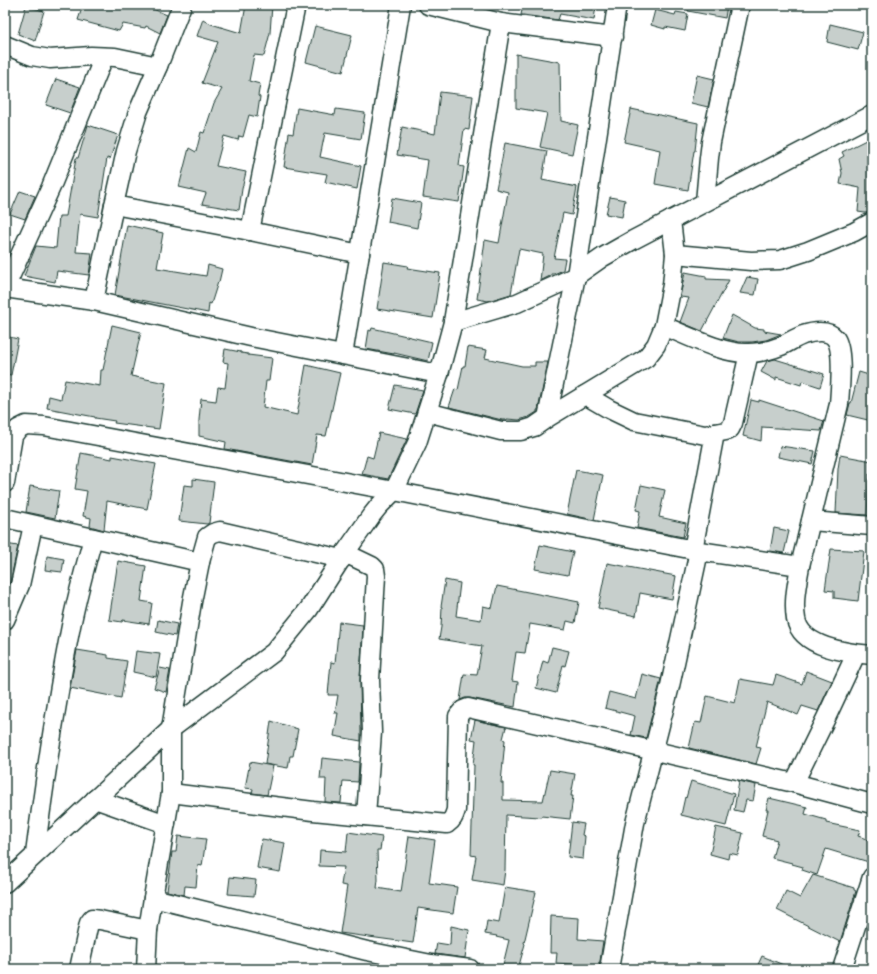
<svg xmlns="http://www.w3.org/2000/svg" width="877" height="974" font-family="'Playpen Sans',sans-serif">
	<style>
		.building { fill: #c7cfcc; stroke: #1f3d34 }
		.lines { fill: none; stroke-linecap: round; stroke-linejoin: round }
		.minor-casing { stroke: #1f3d34; stroke-width: 21 }
		.minor { stroke: #fff; stroke-width: 18 }
	</style>
	<rect width="100%" height="100%" fill="#fff"/>
	<filter id="ink" filterUnits="userSpaceOnUse"><feTurbulence type="fractalNoise" baseFrequency=".025" numOctaves="2"/><feDisplacementMap in="SourceGraphic" scale="8" xChannelSelector="R" yChannelSelector="G"/><feConvolveMatrix kernelMatrix="1 2 1 2 8 2 1 2 1" color-interpolation-filters="sRGB"/></filter>
	<g filter="url(#ink)">
		<!-- building -->
		<g class="building">
			<path d="M83,5H144L167,15L160,33L146,26L145,28L123,24L119,31L78,20Z"/>
			<path d="M246,5H272L270,33L264,56L254,55L249,81L260,84L258,96L260,97L257,117L249,115L243,137L239,136L238,140L224,136L216,166L246,172L242,189L239,210L202,204L206,193L179,187L189,148L196,152L201,132L204,133L214,103L222,89L202,83L218,42L197,36L203,19L211,24L241,33Z"/>
			<path d="M523,5H530L547,9L548,5H596L594,20L560,14L558,20L523,15H521Z"/>
			<path d="M689,5H727L725,18L688,11Z"/>
			<path d="M26,6L44,11L35,41L18,34Z"/>
			<path d="M655,10L675,15L676,12L688,14L685,31L665,27V29L651,25Z"/>
			<path d="M830,24L863,32L858,50L827,42Z"/>
			<path d="M315,26L352,35L343,72L306,62Z"/>
			<path d="M516,54L560,62L561,121L578,125L572,154L540,147L547,113L516,108Z"/>
			<path d="M697,75L714,79L708,107L691,103Z"/>
			<path d="M56,79L80,87L70,113L46,105Z"/>
			<path d="M440,92L473,96L469,130L464,129L459,166L464,167L459,202L423,197L428,160L397,155L402,127L435,134Z"/>
			<path d="M297,108L335,115L336,109L365,113L361,139L325,133L320,157L361,166L357,189L325,182L327,174L284,167L289,133L293,134Z"/>
			<path d="M631,109L698,123L695,151H694L688,190L655,184L660,150L624,142Z"/>
			<path d="M88,125L118,135L110,159L107,158L98,217L80,214L76,252L92,253L89,275L57,271L55,282L24,276L36,246L56,248L59,216H66L76,158H78Z"/>
			<path d="M872,137V212L865,213L858,212L860,188L840,184L842,173L839,159L844,156L842,152Z"/>
			<path d="M505,143L547,151L542,180L577,187L572,215L563,213L554,258L565,259L563,270L554,274H551L550,276L540,281L543,254L519,249L511,294L488,301L477,299L485,240L499,243L508,192L496,189Z"/>
			<path d="M20,191L35,196L25,219L10,214Z"/>
			<path d="M610,197L625,200L622,217L606,214Z"/>
			<path d="M392,198L421,203L417,228L388,222Z"/>
			<path d="M127,225L163,233L157,268L206,276L208,265L222,269L219,282H218L211,304L209,303L208,313L115,295Z"/>
			<path d="M384,262L408,266L407,268L440,273L433,318L377,309Z"/>
			<path d="M685,272L706,276V279L729,280L702,331L680,322L689,298L680,297Z"/>
			<path d="M747,277L758,279L755,295L740,293Z"/>
			<path d="M732,315L755,328L764,329V331L781,334L766,340L752,342H739L723,338Z"/>
			<path d="M112,325L141,332L131,376L166,383L159,429L114,423L115,421L95,418V417L47,408L49,396L61,399L65,380L100,386L101,370H103Z"/>
			<path d="M372,328L432,342L428,361L394,353V354L366,349L369,330L371,331Z"/>
			<path d="M5,336L18,339L11,375L5,374Z"/>
			<path d="M468,347L487,350L485,358L522,366H535V362H548L538,410H537V412L529,417L519,420L507,419V420H502L449,407L455,389L458,390L463,366H465Z"/>
			<path d="M225,349L241,352V353L248,354V355L272,358L269,381H266L263,407L297,415L306,365L340,373L326,436L317,435L312,465L225,449L226,442L199,436V420L201,399L216,401L218,387L225,388L228,363L223,362Z"/>
			<path d="M775,359L824,374L820,387L802,381L801,385L776,377V380L761,372L767,361Z"/>
			<path d="M859,372L872,376V421L847,415L850,403H851Z"/>
			<path d="M395,385L423,390L415,414L389,409Z"/>
			<path d="M751,400L759,402V400L824,421L823,424L821,431L762,427L761,441L743,436Z"/>
			<path d="M379,433L407,439L388,479L362,474L367,456L373,458Z"/>
			<path d="M780,446L815,451L812,464L778,457Z"/>
			<path d="M81,453L112,459V456L156,464L147,509L107,501L104,530L90,526L91,518L83,516L87,491L75,489Z"/>
			<path d="M840,455L872,461V475L869,474L867,515L836,513L838,469Z"/>
			<path d="M576,470L603,475L594,520L567,514Z"/>
			<path d="M193,479L214,482L209,523L207,524L179,521L184,485L193,486Z"/>
			<path d="M641,485L665,490L659,517L686,523L683,537L637,528L640,511L636,510Z"/>
			<path d="M30,486L59,491L55,518L26,512Z"/>
			<path d="M774,528L789,531L784,553L770,551Z"/>
			<path d="M5,544L18,546L10,582L5,593Z"/>
			<path d="M540,545L573,552L568,575L535,569Z"/>
			<path d="M831,549L864,551L858,601L834,598V591L825,590Z"/>
			<path d="M47,556L64,559L62,572L45,570Z"/>
			<path d="M118,561L146,566L141,601L152,603L149,624L123,620L122,622L109,620Z"/>
			<path d="M607,563L676,576L672,599L640,593L636,616L598,608Z"/>
			<path d="M445,580L460,583L456,616L481,620L483,606L492,608L497,586L579,602L575,623L567,621L565,630L530,624L525,653L516,652L512,681L518,682L515,707L470,698H465L460,700L464,674L477,675L482,646L439,639L441,627L442,607H441Z"/>
			<path d="M158,620L177,624L175,636L156,632Z"/>
			<path d="M339,622L363,625L360,679L361,732V741L334,736L338,713H335L338,695H328L331,662L335,663Z"/>
			<path d="M552,647L569,651L565,666L563,665L556,693L536,688L543,661L548,663Z"/>
			<path d="M77,650L108,655V658L127,661L121,698L70,688Z"/>
			<path d="M136,651L160,654L156,677L133,672Z"/>
			<path d="M160,668L170,670L166,692L154,688Z"/>
			<path d="M806,671L832,681L818,711L802,706L798,715L767,702L756,747L761,748L756,764L689,748L695,722L701,723L707,696L735,703L740,679L773,685L776,675L802,684Z"/>
			<path d="M642,674L661,679L646,738L631,735L635,716L605,708L609,692L636,699Z"/>
			<path d="M475,720L506,727L503,739L505,740L501,783H503V800L543,801L550,770L575,774L571,796H573L570,819L541,816V817L506,815L505,870L503,885L472,880L476,856L471,855L474,765H473L476,740L471,739Z"/>
			<path d="M271,721L298,729L293,756H290L288,768L265,764Z"/>
			<path d="M322,758L359,762L358,782L343,781L341,803L325,802L326,779H320Z"/>
			<path d="M250,762L273,766L267,795L252,793L253,789L245,788Z"/>
			<path d="M691,781L734,794L726,826L681,815L685,797L686,798Z"/>
			<path d="M739,781L756,785L753,801L746,800L743,812L734,810Z"/>
			<path d="M769,798L807,807L805,814L826,820V823L860,830L858,836L872,841V863L826,849L817,875L802,870L803,867L792,864V863L772,858L777,840L762,836L768,810H766Z"/>
			<path d="M572,822L584,824L582,835L585,836L583,859L568,857Z"/>
			<path d="M716,827L743,833L738,855L729,853L728,859L710,854Z"/>
			<path d="M348,832L382,837L380,850H377L378,880L377,888L401,892L409,836L435,840L429,883L457,887L453,913L418,908L413,943L340,933L347,886L341,885L344,867L319,866L320,850L346,852Z"/>
			<path d="M178,836L206,839L202,866L198,865L196,887L185,886L184,895L167,891L172,852H176Z"/>
			<path d="M262,839L285,843L280,872L257,868Z"/>
			<path d="M813,875L854,888V890L856,891L840,942L777,910L786,891L800,898Z"/>
			<path d="M230,877L256,880L254,896L228,894Z"/>
			<path d="M505,887L536,892L524,943L525,944L518,969H502L509,940L496,937L497,936L485,934L487,921L499,923Z"/>
			<path d="M551,916L579,918L578,939L603,941L599,968L574,967V964L556,963L557,953H550Z"/>
			<path d="M451,926L469,930L465,958L435,954L437,943L450,945Z"/>
			<path d="M762,956L793,969H756Z"/>
		</g>
		<g class="lines">
			<defs>
				<g id="minor">
					<path d="M428,5L501,23L613,37"/>
					<path d="M5,45L32,56L50,59L91,56L115,57L158,66"/>
					<path d="M705,202L709,158L711,142L740,5"/>
					<path d="M114,205L250,231L360,254"/>
					<path d="M250,231L296,5"/>
					<path d="M675,254L751,261L780,260L808,251L854,232L872,222"/>
					<path d="M5,288L94,301L251,337L439,374"/>
					<path d="M5,288L51,187L104,57"/>
					<path d="M94,301L114,205L126,151L138,112L158,66L182,5"/>
					<path d="M453,322L517,303L576,276L603,257L633,240L872,115"/>
					<path d="M664,326C688,336 723,354 748,353C759,353 771,350 781,346C788,343 795,338 803,335C812,332 828,329 835,338C844,349 840,389 839,404L800,566"/>
					<path d="M343,355L401,5"/>
					<path d="M585,395L609,409L634,421L705,435L726,431L730,429L733,423L749,353"/>
					<path d="M427,412L501,431H521L534,427L547,418L646,358L656,345L664,326L672,285L675,254L671,220"/>
					<path d="M547,418L576,276L617,5"/>
					<path d="M5,483L13,436L18,429L26,425L44,426L394,491L699,551L800,566C797,584 793,601 796,619C801,648 848,653 872,655"/>
					<path d="M5,518L200,562L192,602L171,729V793L153,898L148,930L146,969"/>
					<path d="M811,521L872,526"/>
					<path d="M693,550L715,433"/>
					<path d="M345,553L372,566L375,569L376,576L370,680L372,732L366,816"/>
					<path d="M200,562L207,537L213,533L220,531L342,559"/>
					<path d="M5,620L20,585L33,525"/>
					<path d="M794,783L826,718L856,654"/>
					<path d="M171,793L313,811L447,824C453,820 454,816 456,810L458,716L463,710L468,708L794,783L872,804"/>
					<path d="M95,799L166,824"/>
					<path d="M35,854C45,778 56,702 71,626C77,597 85,567 93,538"/>
					<path d="M5,883L171,729L274,652L309,609L345,553L371,516L379,506L394,491L417,443L439,374L453,322L501,23"/>
					<path d="M153,898L367,951L431,964L470,969"/>
					<path d="M79,969L89,923L92,919L100,920L148,930"/>
					<path d="M609,969L635,823L670,686L699,551"/>
					<path d="M842,969L872,877"/>
				</g>
			</defs>
			<!-- minor casing -->
			<use href="#minor" class="minor-casing"/>
			<!-- minor -->
			<use href="#minor" class="minor"/>
		</g>
	</g>
	<!-- margin -->
	<rect width="877" height="974" fill="none" stroke="#fff" stroke-width="20"/>
	<rect x="10" y="10" width="857" height="954" fill="none" stroke="#1f3d34" stroke-width="1.5" filter="url(#ink)"/>
</svg>
